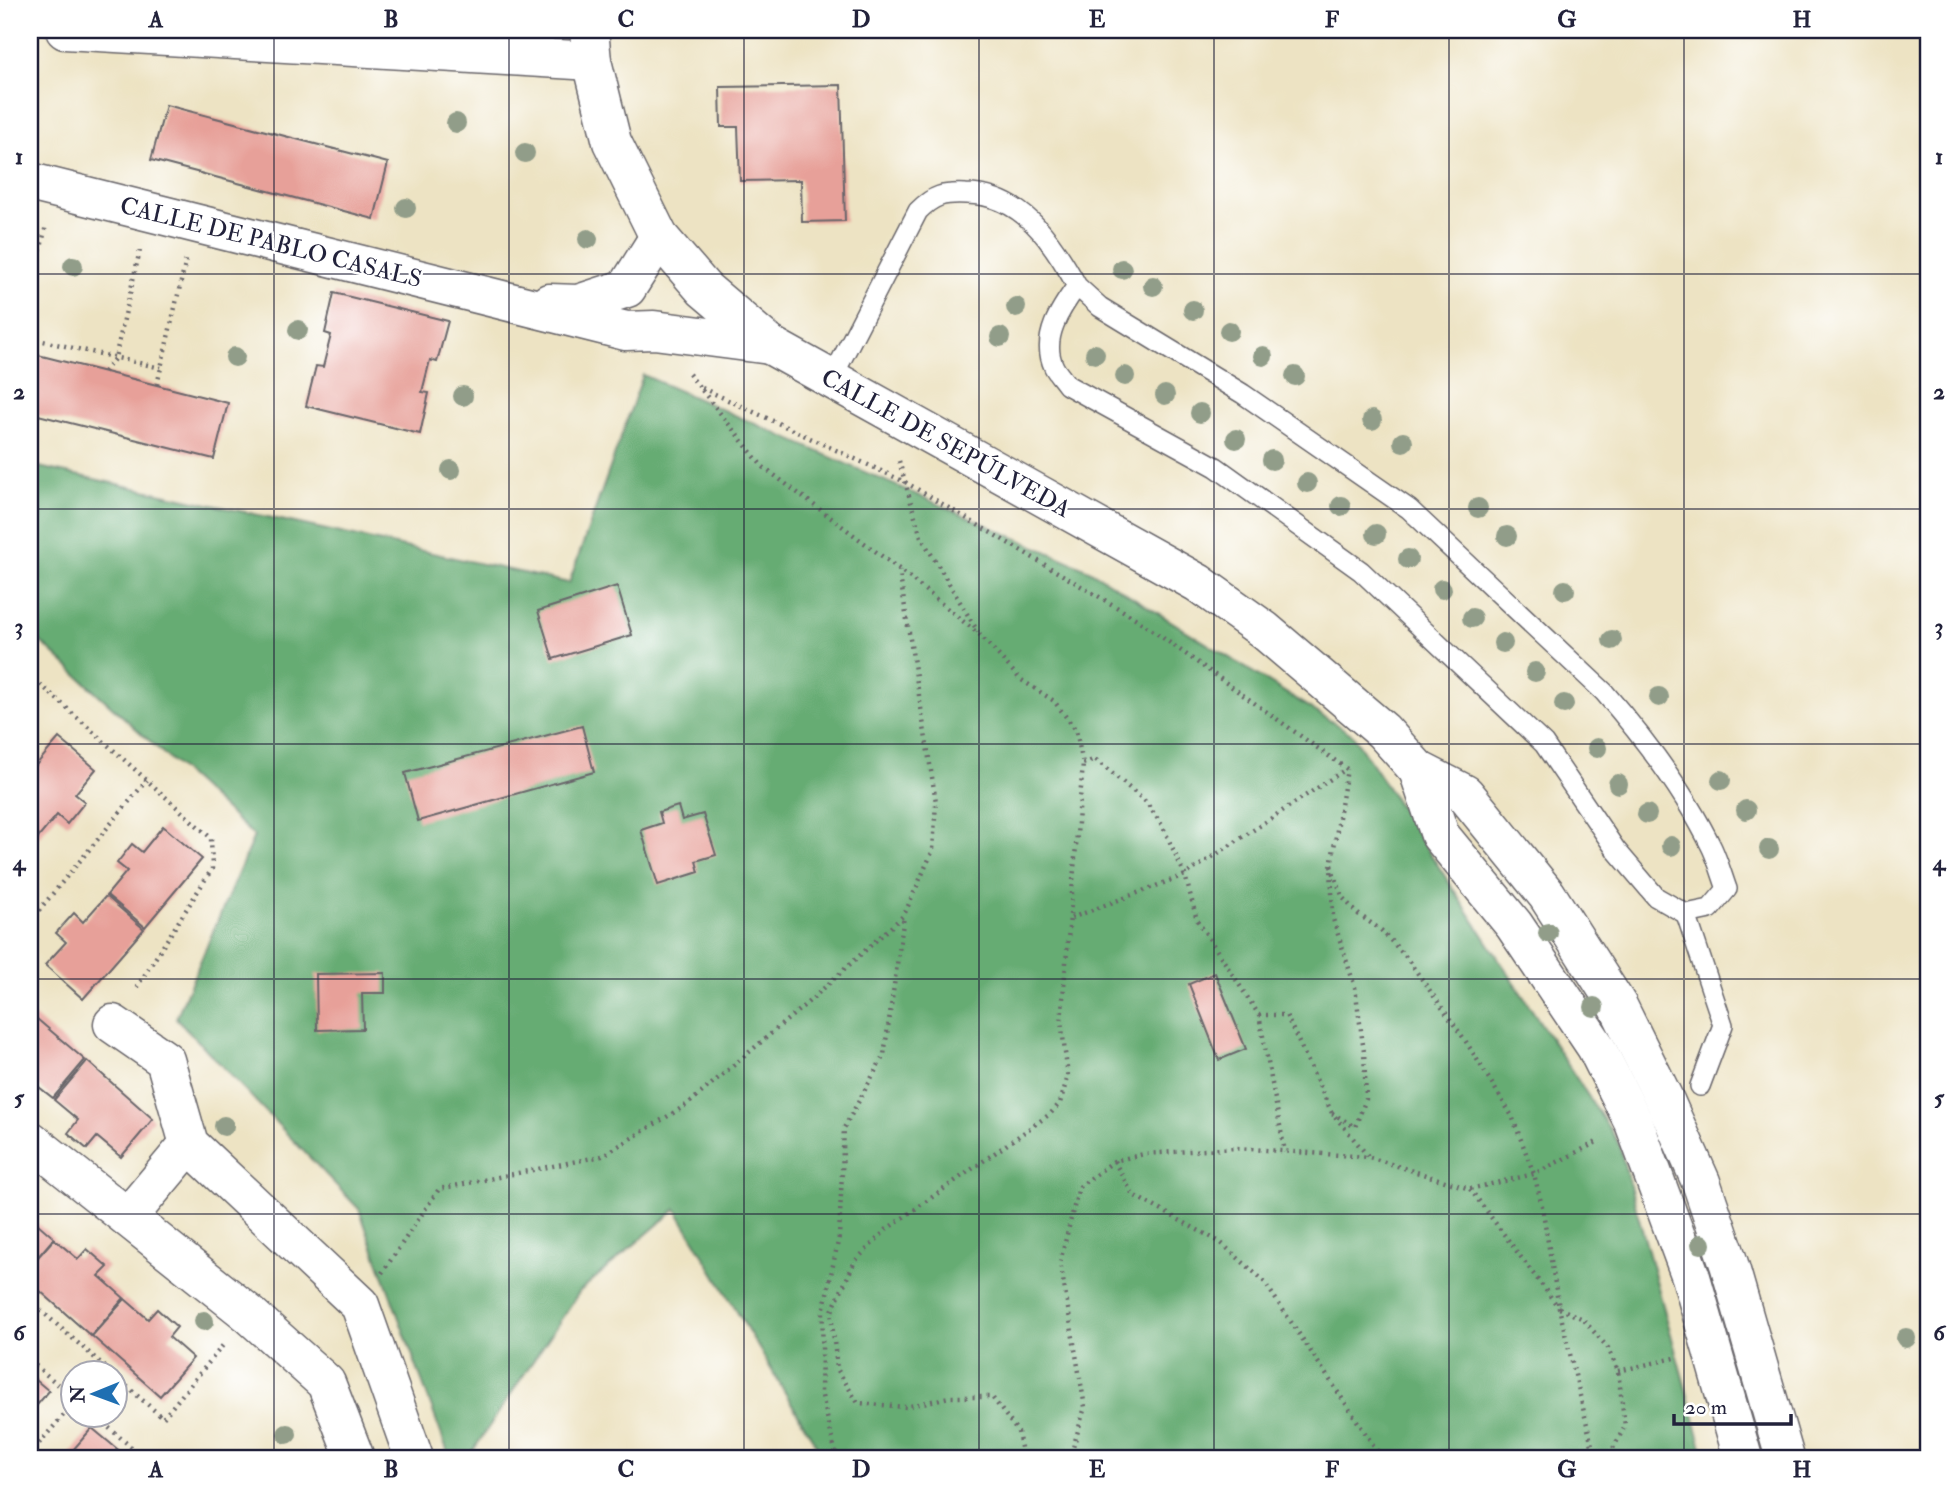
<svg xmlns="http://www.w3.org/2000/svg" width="1958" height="1488" font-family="'IM FELL Double Pica',serif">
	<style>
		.forest { fill: #66ac73; stroke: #446757; stroke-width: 2 }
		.building { fill: #e7a099 }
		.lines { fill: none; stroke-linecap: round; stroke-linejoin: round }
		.service-casing { stroke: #69666b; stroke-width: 22 }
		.minor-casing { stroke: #69666b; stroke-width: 41 }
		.tertiary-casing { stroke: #69666b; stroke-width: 41 }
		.path { stroke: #69666b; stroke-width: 4.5; stroke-dasharray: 2 5; stroke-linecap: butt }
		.service { stroke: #fff; stroke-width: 19 }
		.minor { stroke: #fff; stroke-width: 38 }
		.tertiary { stroke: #fff; stroke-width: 38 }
		.tree { fill: #919d89 }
		.grid { fill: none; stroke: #22223b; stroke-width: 2; stroke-opacity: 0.55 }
		.labels { text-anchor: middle; stroke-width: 5; stroke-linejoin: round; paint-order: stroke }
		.street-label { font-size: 24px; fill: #22223b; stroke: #fff }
		.neatline { fill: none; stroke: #22223b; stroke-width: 2.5 }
		.grid-label { font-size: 23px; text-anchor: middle; font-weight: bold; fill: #22223b }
	</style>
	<rect width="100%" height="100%" fill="#fff"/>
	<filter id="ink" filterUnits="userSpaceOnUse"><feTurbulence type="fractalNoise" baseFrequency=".0143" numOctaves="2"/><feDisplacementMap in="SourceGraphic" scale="14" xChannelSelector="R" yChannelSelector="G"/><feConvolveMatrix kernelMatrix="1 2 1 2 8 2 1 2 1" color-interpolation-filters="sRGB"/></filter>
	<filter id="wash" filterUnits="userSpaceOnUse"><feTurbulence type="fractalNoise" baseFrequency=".00686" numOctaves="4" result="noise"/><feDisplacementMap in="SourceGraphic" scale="28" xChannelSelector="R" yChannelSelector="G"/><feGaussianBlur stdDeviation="1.57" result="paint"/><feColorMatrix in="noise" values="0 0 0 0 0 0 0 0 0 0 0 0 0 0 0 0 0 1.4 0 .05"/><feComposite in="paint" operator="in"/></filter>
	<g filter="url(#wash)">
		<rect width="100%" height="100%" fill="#ede3c3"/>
		<!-- forest -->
		<path class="forest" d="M643,375L1089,570L1353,735L1618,1142L1705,1458H824L676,1209L580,1291L468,1458H450L359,1209L176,1018L254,836L30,632V465L569,583Z"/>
		<g id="blocks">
			<!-- building -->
			<g class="building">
				<path d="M841,85L845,221L802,222L801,180L740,181L738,127H721L720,87Z"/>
				<path d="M166,105L388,163L374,219L151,160Z"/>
				<path d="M334,293L448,321L437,362L430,360L422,392L429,393L420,434L306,406L316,366L323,367L331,335L325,333Z"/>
				<path d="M30,353L228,403L214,459L30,413Z"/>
				<path d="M617,586L632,635L553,659L538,611Z"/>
				<path d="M582,726L594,772L418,821L405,773Z"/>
				<path d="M59,738L96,769L75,794L85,802L67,824L57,815L38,838L30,830V772Z"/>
				<path d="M678,806L682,820L703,814L716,855L696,861L699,872L658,885L641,830L662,823L659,812Z"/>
				<path d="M163,826L202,859L145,927L107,895L127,871L117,863L132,844L142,852Z"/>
				<path d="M30,833L38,839L30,849Z"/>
				<path d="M106,896L144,929L83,999L45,965L66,942L56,933L74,913L83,922Z"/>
				<path d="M385,973V993H362L363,1029L317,1030L316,974Z"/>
				<path d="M1215,973L1246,1049L1219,1060L1189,984Z"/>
				<path d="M30,1013L85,1060L53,1098L30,1080Z"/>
				<path d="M87,1061L153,1119L121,1157L97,1137L87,1149L68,1133L78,1120L54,1100Z"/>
				<path d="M30,1199L38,1207L30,1217L54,1238L31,1265L54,1239L78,1259L87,1249L108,1267L99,1276L124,1298L91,1336L30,1282Z"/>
				<path d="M125,1299L148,1319L157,1309L177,1327L169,1337L193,1358L160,1396L92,1336Z"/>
				<path d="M30,1375L49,1391L30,1413Z"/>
				<path d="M92,1428L128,1458H66Z"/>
			</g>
		</g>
	</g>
	<g filter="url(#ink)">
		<use href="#blocks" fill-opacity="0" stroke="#69666b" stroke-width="2"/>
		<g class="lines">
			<defs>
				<g id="service">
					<path d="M831,380L918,211C934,195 943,193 966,194C1022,194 1053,242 1077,286C1061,308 1040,338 1054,367C1057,373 1063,379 1067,385L1216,467L1361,571L1544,744L1616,850L1656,897L1686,914L1710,909L1727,889C1722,875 1718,861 1712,848C1686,794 1643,737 1604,692L1409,509L1243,394L1100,307L1077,286"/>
					<path d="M1686,914L1723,1025L1700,1086"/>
				</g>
				<g id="minor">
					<path d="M65,30L592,61"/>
					<path d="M30,182L626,331L654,330L770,345"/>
					<path d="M549,303L578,304L627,288L659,237"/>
					<path d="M113,1024L165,1060L189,1144L360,1305L414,1458"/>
					<path d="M30,1140L249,1314L326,1383L355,1458"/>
					<path d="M128,1217L189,1144"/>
				</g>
				<g id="tertiary">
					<path d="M589,30L592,61L612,142L659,237L704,289L770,345L1198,583L1264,630L1383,731L1418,770L1465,794L1547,895L1618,1006L1665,1101L1701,1182L1729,1264L1785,1458"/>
					<path d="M1418,770L1440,835L1514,925L1596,1047L1634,1123L1691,1277L1743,1458"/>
				</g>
			</defs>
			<!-- service casing -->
			<use href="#service" class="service-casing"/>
			<!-- minor casing -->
			<use href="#minor" class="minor-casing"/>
			<!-- tertiary casing -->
			<use href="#tertiary" class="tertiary-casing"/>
			<!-- path -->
			<g class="path">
				<path d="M30,299L46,225"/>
				<path d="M30,338L161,368"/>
				<path d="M104,372L115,358L140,250"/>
				<path d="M689,374L762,466L899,569L980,635L1020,679L1054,701L1076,730L1083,764L1061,1021L1068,1076L1060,1103L1050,1114L887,1229L855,1261L831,1313L837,1369L858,1403L906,1407L949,1397H992L1018,1432L1023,1458"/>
				<path d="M157,385L186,260"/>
				<path d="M702,388L905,482L1135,618L1347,769"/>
				<path d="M899,461L921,537L978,632"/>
				<path d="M30,675L211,838L212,869L135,990"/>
				<path d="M1083,764L1095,759L1146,802L1162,825L1185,875L1197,920L1259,1015L1285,1152"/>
				<path d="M1331,866L1343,898L1358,914L1381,930L1406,957L1465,1040L1512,1116L1534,1174L1542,1206L1559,1308L1583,1319L1608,1348L1618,1371L1625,1426L1608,1458"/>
				<path d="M1071,918L1185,875L1346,769"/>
				<path d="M30,921L147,780"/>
				<path d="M1259,1015H1286L1332,1113L1368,1156"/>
				<path d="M1332,1113L1355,1127L1366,1099L1364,1052L1355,987L1333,919L1331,866L1347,769"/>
				<path d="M1114,1161L1133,1195L1220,1242L1263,1280L1382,1458"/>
				<path d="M1470,1189L1559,1308L1595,1458"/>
				<path d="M382,1273L439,1189L602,1156L688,1104L813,998L904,915L933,850L936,802L899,570"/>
				<path d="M30,1301L111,1372"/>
				<path d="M30,1361L74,1398"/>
				<path d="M1618,1371L1675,1358"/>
				<path d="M116,1377L163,1418L224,1344"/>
				<path d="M93,1414L144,1458"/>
				<path d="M30,1454L74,1403"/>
				<path d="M840,1458L836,1454L821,1392L823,1312L839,1237L844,1128L884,1055L904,916"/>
				<path d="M1057,1458L1072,1451L1085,1407L1060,1262L1079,1187L1114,1161L1144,1154L1236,1148L1369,1157L1470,1189L1534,1174L1599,1141"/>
			</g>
			<!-- service -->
			<use href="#service" class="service"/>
			<!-- minor -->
			<use href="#minor" class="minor"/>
			<!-- tertiary -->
			<use href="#tertiary" class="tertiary"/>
		</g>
		<!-- trees -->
		<g class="tree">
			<circle cx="456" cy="123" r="10"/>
			<circle cx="525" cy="153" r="10"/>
			<circle cx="406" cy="208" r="10"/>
			<circle cx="588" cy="239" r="10"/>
			<circle cx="73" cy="266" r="10"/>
			<circle cx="1122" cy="269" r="10"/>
			<circle cx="1153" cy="286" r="10"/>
			<circle cx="1016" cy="307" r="10"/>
			<circle cx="1193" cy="310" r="10"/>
			<circle cx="298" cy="330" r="10"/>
			<circle cx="1229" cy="331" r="10"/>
			<circle cx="1000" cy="337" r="10"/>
			<circle cx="1095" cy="354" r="10"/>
			<circle cx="1263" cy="356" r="10"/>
			<circle cx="235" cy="357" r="10"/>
			<circle cx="1125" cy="376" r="10"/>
			<circle cx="1295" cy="376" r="10"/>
			<circle cx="1165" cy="395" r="10"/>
			<circle cx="463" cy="396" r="10"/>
			<circle cx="1200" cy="413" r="10"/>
			<circle cx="1372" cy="420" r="10"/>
			<circle cx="1236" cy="439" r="10"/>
			<circle cx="1403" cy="442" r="10"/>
			<circle cx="1272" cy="460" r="10"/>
			<circle cx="451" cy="470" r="10"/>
			<circle cx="1307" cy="483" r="10"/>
			<circle cx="1341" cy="506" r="10"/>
			<circle cx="1478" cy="508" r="10"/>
			<circle cx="1376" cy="534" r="10"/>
			<circle cx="1507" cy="536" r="10"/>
			<circle cx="1408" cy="559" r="10"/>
			<circle cx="1442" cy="589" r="10"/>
			<circle cx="1565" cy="590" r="10"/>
			<circle cx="1472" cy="618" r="10"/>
			<circle cx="1612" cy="640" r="10"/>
			<circle cx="1503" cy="643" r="10"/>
			<circle cx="1535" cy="672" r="10"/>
			<circle cx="1659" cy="697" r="10"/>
			<circle cx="1564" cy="704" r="10"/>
			<circle cx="1597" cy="748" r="10"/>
			<circle cx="1721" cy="780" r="10"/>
			<circle cx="1618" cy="784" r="10"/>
			<circle cx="1746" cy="810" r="10"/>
			<circle cx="1647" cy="814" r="10"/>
			<circle cx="1671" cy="846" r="10"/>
			<circle cx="1769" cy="849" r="10"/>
			<circle cx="1548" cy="933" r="10"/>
			<circle cx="1594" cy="1007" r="10"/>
			<circle cx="224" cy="1126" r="10"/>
			<circle cx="1701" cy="1244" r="10"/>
			<circle cx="204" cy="1321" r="10"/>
			<circle cx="1906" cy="1338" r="10"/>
			<circle cx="287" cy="1434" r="10"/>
		</g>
	</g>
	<!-- grid -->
	<path class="grid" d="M274,30V1458M509,30V1458M744,30V1458M979,30V1458M1214,30V1458M1449,30V1458M1684,30V1458M30,274H1928M30,509H1928M30,744H1928M30,979H1928M30,1214H1928"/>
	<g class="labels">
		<!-- street labels -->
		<g class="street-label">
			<text transform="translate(271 242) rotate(14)" y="8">CALLE DE PABLO CASALS</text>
			<text transform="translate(946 443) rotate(29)" y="8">CALLE DE SEPÚLVEDA</text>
		</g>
	</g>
	<!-- margin -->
	<rect width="1958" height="1488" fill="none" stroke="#fff" stroke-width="77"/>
	<!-- north arrow -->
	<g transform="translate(94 1394) rotate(269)"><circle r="33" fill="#ffffff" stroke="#a7a7b1" stroke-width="2"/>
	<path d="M0-5L12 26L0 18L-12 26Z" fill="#1f6fb2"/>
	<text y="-10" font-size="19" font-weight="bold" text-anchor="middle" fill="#22223b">N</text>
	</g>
	<!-- scale -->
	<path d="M1674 1414v10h117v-10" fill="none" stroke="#22223b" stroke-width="3.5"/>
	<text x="1685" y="1414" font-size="21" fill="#22223b" stroke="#ffffff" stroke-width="5" paint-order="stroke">20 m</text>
	<rect x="38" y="38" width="1882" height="1412" class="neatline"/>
	<g class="grid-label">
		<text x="156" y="27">A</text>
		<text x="391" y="27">B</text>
		<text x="626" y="27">C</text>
		<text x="861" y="27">D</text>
		<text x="1097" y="27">E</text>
		<text x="1332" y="27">F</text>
		<text x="1567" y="27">G</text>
		<text x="1802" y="27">H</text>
		<text x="19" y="164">1</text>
		<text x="1939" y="164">1</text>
		<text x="19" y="399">2</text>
		<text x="1939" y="399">2</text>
		<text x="19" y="634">3</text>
		<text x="1939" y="634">3</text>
		<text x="19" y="870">4</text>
		<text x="1939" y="870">4</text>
		<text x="19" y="1105">5</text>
		<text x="1939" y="1105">5</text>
		<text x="19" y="1340">6</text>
		<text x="1939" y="1340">6</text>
		<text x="156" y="1477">A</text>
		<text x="391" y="1477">B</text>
		<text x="626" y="1477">C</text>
		<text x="861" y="1477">D</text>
		<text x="1097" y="1477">E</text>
		<text x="1332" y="1477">F</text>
		<text x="1567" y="1477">G</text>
		<text x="1802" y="1477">H</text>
	</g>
</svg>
